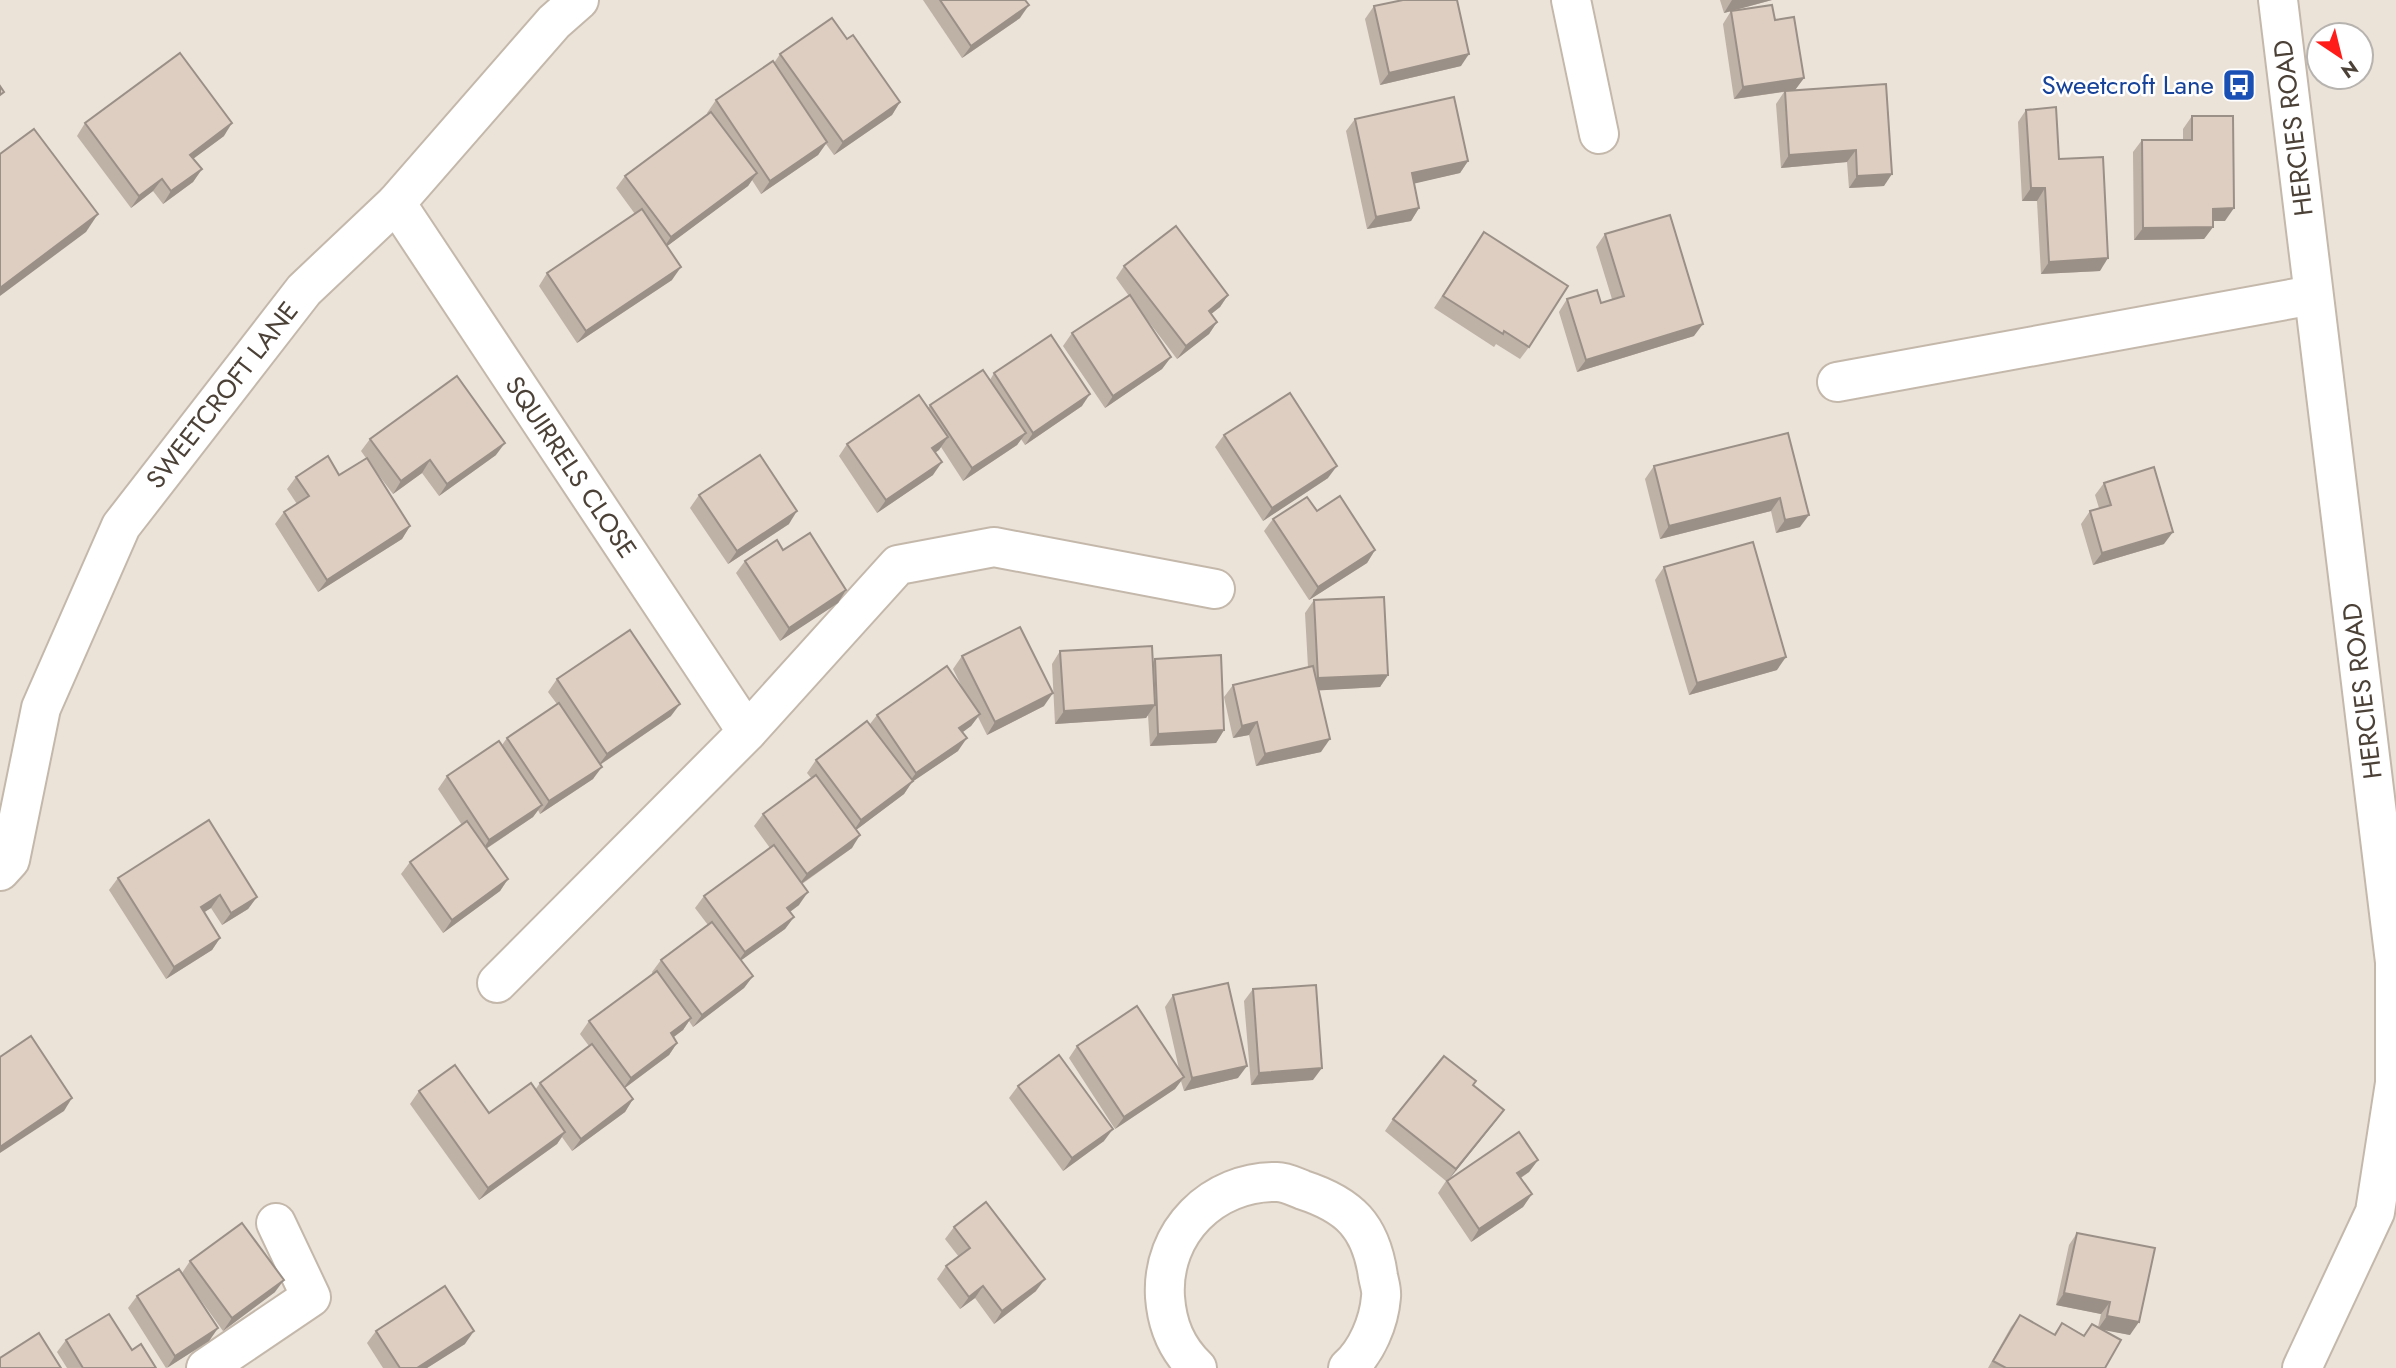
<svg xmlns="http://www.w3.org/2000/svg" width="2396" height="1368" font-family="Jost,sans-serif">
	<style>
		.residential { fill: #ebe2d8; fill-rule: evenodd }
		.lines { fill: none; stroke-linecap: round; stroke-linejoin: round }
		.minor-casing { stroke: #c4b8ab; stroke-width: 42 }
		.minor { stroke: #fff; stroke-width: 38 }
		.wall { fill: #beb1a6 }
		.shaded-wall { fill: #9b9087 }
		.building { fill: #ddcec1; stroke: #9b9087; stroke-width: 2 }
		.labels { text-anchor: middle; stroke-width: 5; stroke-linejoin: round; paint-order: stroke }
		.transit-label { font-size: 26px; fill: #164399; stroke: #fff; text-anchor: end }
		.street-label { font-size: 26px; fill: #4c4137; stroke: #fff }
	</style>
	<rect width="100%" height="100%" fill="#f7f1ea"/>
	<!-- residential -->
	<path class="residential" d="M0,0H2396V1368H0ZM2319,35H2361V77H2319Z"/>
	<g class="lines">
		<defs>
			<g id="minor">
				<path d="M1571,0L1599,134"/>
				<path d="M2278,0L2395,962V1083L2375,1212L2302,1368"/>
				<path d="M396,203L747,732"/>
				<path d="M1837,382L2313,295"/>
				<path d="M0,871L10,860L41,708L121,526L304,290L396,203L554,22L579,0"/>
				<path d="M497,983L747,732L898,565L994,547L1215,589"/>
				<path d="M206,1368L311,1297L276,1223"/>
				<path d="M1197,1368C1176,1348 1167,1325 1165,1297C1161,1232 1213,1181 1277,1182C1286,1182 1295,1187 1303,1190C1349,1205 1371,1226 1378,1276C1379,1282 1382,1290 1381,1297C1379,1322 1367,1351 1348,1368"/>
			</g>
		</defs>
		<!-- minor casing -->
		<use href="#minor" class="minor-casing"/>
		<!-- minor -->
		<use href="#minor" class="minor"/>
	</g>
	<!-- wall -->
	<g class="wall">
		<path d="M923,0H1025L1020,18L962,58Z"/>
		<path d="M1720,0H1772L1724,13Z"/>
		<path d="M1374,6L1461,66L1380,85L1365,19Z"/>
		<path d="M1731,11L1775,20L1804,78L1795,90L1886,84L1884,186L1849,188L1847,162L1781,168L1776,104L1784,92L1734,99L1723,24Z"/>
		<path d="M847,39L900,102L892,115L834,155L826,144L818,155L761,194L752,180L748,186L667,246L672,280L577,343L539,286L547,273L635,214L616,188L625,176L708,114L707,113L716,100L774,63L780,54Z"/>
		<path d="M2026,110L2059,159L2100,271L2041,274L2037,201H2022L2018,122Z"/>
		<path d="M2192,116L2225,221H2213V227L2204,239L2134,240L2133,152L2142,140H2183V129Z"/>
		<path d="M1355,119L1468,161L1460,173L1414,183L1419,208L1411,221L1367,229L1346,131Z"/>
		<path d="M85,123L224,136L193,159L202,169L193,182L163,204L153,191L131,208L77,136Z"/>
		<path d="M1605,234L1694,336L1577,372L1559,312L1567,299L1601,303L1612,299L1596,247Z"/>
		<path d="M1475,245L1529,347L1520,359L1496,344L1494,347L1434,308Z"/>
		<path d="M1124,266L1228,295L1220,307L1211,314L1217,322L1209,334L1177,359L1142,313L1171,357L1162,369L1105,408L1063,346L1072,333L1129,296L1116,278Z"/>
		<path d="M994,373L1082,406L1025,445L1021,439L1017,445L963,481L941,447L935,452L933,475L877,513L839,456L847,444L928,408L930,405L990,380Z"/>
		<path d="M1788,433L1800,527L1776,533L1771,511L1660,539L1645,479L1654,466Z"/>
		<path d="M1224,435L1328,478L1263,521L1215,447Z"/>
		<path d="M370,439L496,455L439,496L422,473L393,494L371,465L410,526L402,539L318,592L275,524L284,512L297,504L287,489L296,477L339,475L366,458L361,451Z"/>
		<path d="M2104,483L2164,544L2093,565L2081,524L2090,511L2099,508L2095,495Z"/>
		<path d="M699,495L789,524L728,564L690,508Z"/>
		<path d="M1317,511L1375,550L1367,563L1309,600L1264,531L1273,519Z"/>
		<path d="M783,550L846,590L838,603L780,641L736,573L745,561Z"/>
		<path d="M1664,567L1777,670L1689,695L1655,580Z"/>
		<path d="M1314,600L1388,675L1380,687L1319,690L1321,752L1256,766L1249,735L1233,738L1224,697L1233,685L1308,667L1305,613Z"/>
		<path d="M1060,651L1153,662L1155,659L1224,730L1216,743L1150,746L1148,715L1146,718L1055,724L1052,664Z"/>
		<path d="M962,656L1044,706L987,735L978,717L971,726L962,732L958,751L912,782L904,794L856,830L852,848L802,884L799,905L790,912L794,917L785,929L741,960L753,976L744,988L693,1027L689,1021L683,1030L673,1037L677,1043L669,1055L625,1088L633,1099L625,1112L572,1151L562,1137L557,1144L479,1200L410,1104L419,1091L489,1113L535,1090L540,1083L589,1046L580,1034L589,1021L653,974L652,972L661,960L708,925L695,908L704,896L770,848L754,826L763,814L812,779L807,773L816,760L870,724L877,715L965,693L953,669Z"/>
		<path d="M557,679L671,716L600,765L593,779L540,814L538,810L533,817L486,849L508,879L500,891L443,933L401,874L410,862L462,825L438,789L447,776L502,745L507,738L557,704L548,692Z"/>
		<path d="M118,878L257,897L248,909L222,925L211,908L204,912L220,938L212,950L166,979L109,890Z"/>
		<path d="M1253,989L1313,1080L1251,1085L1244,1001Z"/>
		<path d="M1173,995L1238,1078L1184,1091L1181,1081L1175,1089L1115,1129L1069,1058L1077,1046L1179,1069L1165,1007Z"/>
		<path d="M1473,1085L1504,1110L1495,1122L1449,1179L1538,1160L1529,1172L1521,1178L1532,1194L1523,1207L1471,1242L1438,1193L1446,1181L1385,1131L1393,1119Z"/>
		<path d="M1018,1086L1104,1141L1063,1171L1009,1098Z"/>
		<path d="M954,1227L1036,1291L994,1324L975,1298L960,1309L937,1279L946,1266L959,1257L945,1239Z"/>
		<path d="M2077,1233L2130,1335L2102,1329L2105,1368H1988L2011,1327L2020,1315L2054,1334L2062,1323L2084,1335L2092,1324L2098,1327L2101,1314L2056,1305L2069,1245Z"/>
		<path d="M190,1261L275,1292L223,1331L187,1281L218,1328L209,1341L166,1368L128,1308L137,1296L182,1273Z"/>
		<path d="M376,1331L465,1344L427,1368H383L367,1343Z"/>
		<path d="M66,1340L132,1350L156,1368H67L57,1352Z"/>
	</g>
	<!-- shaded-wall -->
	<g class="shaded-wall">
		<path d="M1732,0H1772L1724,13Z"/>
		<path d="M1029,5L1020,18L962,58L971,46Z"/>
		<path d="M1469,54L1461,66L1380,85L1389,73Z"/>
		<path d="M1804,78L1795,90L1734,99L1743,87Z"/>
		<path d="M900,102L892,115L834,155L843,142Z"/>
		<path d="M232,123L224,136L182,167L190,155Z"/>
		<path d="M827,142L818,155L761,194L770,181Z"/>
		<path d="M1856,150L1847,162L1781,168L1789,155Z"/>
		<path d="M1468,161L1460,173L1404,186L1412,173Z"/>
		<path d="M202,169L193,182L163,204L171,191Z"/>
		<path d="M757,173L748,186L662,250L671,237Z"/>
		<path d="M1892,174L1884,186L1849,188L1857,176Z"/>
		<path d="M162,179L153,191L131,208L139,196Z"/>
		<path d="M2031,188H2045L2037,201H2022Z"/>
		<path d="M1419,208L1411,221L1367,229L1376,217Z"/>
		<path d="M2234,208L2225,221H2204L2213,209Z"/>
		<path d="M98,214L86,232L0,296V288Z"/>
		<path d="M2213,227L2204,239L2134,240L2143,228Z"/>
		<path d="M2108,258L2100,271L2041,274L2049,262Z"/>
		<path d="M681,267L672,280L577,343L586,331Z"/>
		<path d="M1228,295L1220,307L1200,323L1209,311Z"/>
		<path d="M1217,322L1209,334L1177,359L1186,346Z"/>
		<path d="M1703,324L1694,336L1577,372L1586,360Z"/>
		<path d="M1171,357L1162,369L1105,408L1113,396Z"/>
		<path d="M1090,394L1082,406L1025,445L1033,433Z"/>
		<path d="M1026,433L1017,445L963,481L972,468Z"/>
		<path d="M948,437L939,450L924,461L932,448Z"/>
		<path d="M505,443L496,455L439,496L447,484Z"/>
		<path d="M430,460L422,473L393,494L401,481Z"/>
		<path d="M942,462L933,475L877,513L886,500Z"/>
		<path d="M1337,466L1328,478L1263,521L1272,508Z"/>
		<path d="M1780,498L1771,511L1660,539L1669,526Z"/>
		<path d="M797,511L789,524L728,564L737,551Z"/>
		<path d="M1809,515L1800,527L1776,533L1785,520Z"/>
		<path d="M410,526L402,539L318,592L327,580Z"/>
		<path d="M2173,532L2164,544L2093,565L2102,553Z"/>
		<path d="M1375,550L1367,563L1309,600L1318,587Z"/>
		<path d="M846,590L838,603L780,641L789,628Z"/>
		<path d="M1786,657L1777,670L1689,695L1697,683Z"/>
		<path d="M1388,675L1380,687L1309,691L1318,678Z"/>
		<path d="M1053,693L1044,706L987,735L995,722Z"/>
		<path d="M680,704L671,716L598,766L607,754Z"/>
		<path d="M1155,705L1146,718L1055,724L1064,711Z"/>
		<path d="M980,714L971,726L951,741L959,728Z"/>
		<path d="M1257,722L1249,735L1233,738L1242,726Z"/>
		<path d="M1224,730L1216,743L1150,746L1158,734Z"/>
		<path d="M967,738L958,751L912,782L904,794L852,833L861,820L907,785L916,773Z"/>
		<path d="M1330,739L1321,752L1256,766L1265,754Z"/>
		<path d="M602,767L593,779L540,814L549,801Z"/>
		<path d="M542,805L533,817L481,852L489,840Z"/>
		<path d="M860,835L852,848L798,886L807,874Z"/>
		<path d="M508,879L500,891L443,933L452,920Z"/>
		<path d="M808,892L799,905L779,920L787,908Z"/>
		<path d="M220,895L211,908L192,920L201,907Z"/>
		<path d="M257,897L248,909L222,925L231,913Z"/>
		<path d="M794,917L785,929L736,964L745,952Z"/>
		<path d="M220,938L212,950L166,979L174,967Z"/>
		<path d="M753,976L744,988L693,1027L702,1015Z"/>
		<path d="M691,1018L683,1030L662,1046L671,1033Z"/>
		<path d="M677,1043L669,1055L622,1090L631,1078Z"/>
		<path d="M1247,1066L1238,1078L1184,1091L1192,1078Z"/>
		<path d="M1322,1068L1313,1080L1251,1085L1259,1073Z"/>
		<path d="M1184,1077L1175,1089L1115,1129L1124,1117Z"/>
		<path d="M72,1098L64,1111L0,1153V1147Z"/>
		<path d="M633,1099L625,1112L572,1151L581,1139Z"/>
		<path d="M1504,1110L1495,1122L1447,1182L1456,1169Z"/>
		<path d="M1113,1129L1104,1141L1063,1171L1072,1158Z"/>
		<path d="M565,1132L557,1144L479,1200L488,1188Z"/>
		<path d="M1538,1160L1529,1172L1509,1185L1517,1173Z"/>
		<path d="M1532,1194L1523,1207L1471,1242L1479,1229Z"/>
		<path d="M1045,1279L1036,1291L994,1324L1002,1311Z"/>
		<path d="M284,1280L275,1292L223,1331L232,1318Z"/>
		<path d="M983,1286L975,1298L960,1309L969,1297Z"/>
		<path d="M2064,1293L2110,1302L2101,1314L2056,1305Z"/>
		<path d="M2107,1316L2139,1322L2130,1335L2098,1329Z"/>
		<path d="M218,1328L209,1341L167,1368L175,1356Z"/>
		<path d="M474,1331L465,1344L427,1368H417Z"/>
	</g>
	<!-- building -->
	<g class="building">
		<path d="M940,0H1025L1029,5L971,46Z"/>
		<path d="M1403,0H1457L1469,54L1389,73L1374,6Z"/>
		<path d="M1772,5L1775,20L1794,17L1804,78L1743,87L1731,11Z"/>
		<path d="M832,18L847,39L853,35L900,102L843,142L780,54Z"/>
		<path d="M180,53L232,123L190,155L202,169L171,191L162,179L139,196L85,123Z"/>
		<path d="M773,61L827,142L770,181L716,100Z"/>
		<path d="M1886,84L1892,174L1857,176L1856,150L1789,155L1785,91Z"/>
		<path d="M0,86L4,92L0,95Z"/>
		<path d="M1454,97L1468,161L1412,173L1419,208L1376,217L1355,119Z"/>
		<path d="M2056,107L2059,159L2103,157L2108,258L2049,262L2045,188H2031L2026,110Z"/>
		<path d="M711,112L757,173L671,237L625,176Z"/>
		<path d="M2192,116H2233L2234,208L2213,209V227L2143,228L2142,140H2192Z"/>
		<path d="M34,129L98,214L0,288V154Z"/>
		<path d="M642,209L681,267L586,331L547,273Z"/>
		<path d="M1670,215L1703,324L1586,360L1567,299L1597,290L1601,303L1624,296L1605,234Z"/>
		<path d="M1176,226L1228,295L1209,311L1217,322L1186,346L1124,266Z"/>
		<path d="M1484,232L1568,286L1529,347L1504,331L1503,334L1443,296Z"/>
		<path d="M1130,295L1171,357L1113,396L1072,333Z"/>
		<path d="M1051,335L1090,394L1033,433L994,373Z"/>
		<path d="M983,370L1026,433L972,468L930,405Z"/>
		<path d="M457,376L505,443L447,484L430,460L401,481L370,439Z"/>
		<path d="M1290,393L1337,466L1272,508L1224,435Z"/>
		<path d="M919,395L948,437L932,448L942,462L886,500L847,444Z"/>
		<path d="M1788,433L1809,515L1785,520L1780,498L1669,526L1654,466Z"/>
		<path d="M760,455L797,511L737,551L699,495Z"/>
		<path d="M328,456L339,475L367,458L410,526L327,580L284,512L309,496L296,477Z"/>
		<path d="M2154,467L2173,532L2102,553L2090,511L2111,505L2104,483Z"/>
		<path d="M1340,496L1375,550L1318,587L1273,519L1307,497L1317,511Z"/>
		<path d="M810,533L846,590L789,628L745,561L777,540L783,550Z"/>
		<path d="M1753,542L1786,657L1697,683L1664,567Z"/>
		<path d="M1384,597L1388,675L1318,678L1314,600Z"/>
		<path d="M1020,627L1053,693L995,722L962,656Z"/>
		<path d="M630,630L680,704L607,754L557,679Z"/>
		<path d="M1152,646L1155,705L1064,711L1060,651Z"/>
		<path d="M1221,655L1224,730L1158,734L1155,659Z"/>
		<path d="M947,666L980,714L959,728L967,738L916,773L877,715Z"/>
		<path d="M1313,666L1330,739L1265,754L1257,722L1242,726L1233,685Z"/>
		<path d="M559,703L602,767L549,801L507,738Z"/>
		<path d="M867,721L913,781L861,820L816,760Z"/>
		<path d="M499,741L542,805L489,840L447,776Z"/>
		<path d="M816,775L860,835L807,874L763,814Z"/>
		<path d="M209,820L257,897L231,913L220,895L201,907L220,938L174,967L118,878Z"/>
		<path d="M467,821L508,879L452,920L410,862Z"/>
		<path d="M774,845L808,892L787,908L794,917L745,952L704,896Z"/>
		<path d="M712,922L753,976L702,1015L661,960Z"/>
		<path d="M657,971L691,1018L671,1033L677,1043L631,1078L589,1021Z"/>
		<path d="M1228,983L1247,1066L1192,1078L1173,995Z"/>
		<path d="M1316,985L1322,1068L1259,1073L1253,989Z"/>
		<path d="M1137,1006L1184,1077L1124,1117L1077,1046Z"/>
		<path d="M31,1036L72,1098L0,1147V1057Z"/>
		<path d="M592,1044L633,1099L581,1139L540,1083Z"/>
		<path d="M1059,1055L1113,1129L1072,1158L1018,1086Z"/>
		<path d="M1444,1056L1476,1081L1473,1085L1504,1110L1456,1169L1393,1119Z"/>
		<path d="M455,1065L489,1113L531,1083L565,1132L488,1188L419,1091Z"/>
		<path d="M1519,1132L1538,1160L1517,1173L1532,1194L1479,1229L1447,1181Z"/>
		<path d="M986,1202L1045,1279L1002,1311L983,1286L969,1297L946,1266L970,1248L954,1227Z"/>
		<path d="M242,1223L284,1280L232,1318L190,1261Z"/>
		<path d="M2077,1233L2155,1248L2139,1322L2107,1316L2110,1302L2064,1293Z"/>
		<path d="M179,1269L218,1328L175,1356L137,1296Z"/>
		<path d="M445,1286L474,1331L417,1368H400L376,1331Z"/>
		<path d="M109,1314L132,1350L141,1344L156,1368H83L66,1340Z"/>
		<path d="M2020,1315L2055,1335L2062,1323L2084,1336L2092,1324L2121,1340L2105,1368H2006L1993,1361Z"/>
		<path d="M39,1333L61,1368H0V1358Z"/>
	</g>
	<!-- icons -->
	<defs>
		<symbol id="bus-square" viewBox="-11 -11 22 22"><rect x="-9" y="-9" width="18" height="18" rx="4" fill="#1a4fb4" stroke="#fff"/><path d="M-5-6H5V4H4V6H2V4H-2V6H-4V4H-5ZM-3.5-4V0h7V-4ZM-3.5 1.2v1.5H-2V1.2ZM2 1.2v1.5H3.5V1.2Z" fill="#fff"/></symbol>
	</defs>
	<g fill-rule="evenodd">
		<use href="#bus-square" x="2220" y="66" width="38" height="38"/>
	</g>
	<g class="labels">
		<!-- transit labels -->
		<g class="transit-label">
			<text x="2214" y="94">Sweetcroft Lane</text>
		</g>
		<!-- street labels -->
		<g class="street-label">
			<text transform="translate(2293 128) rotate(-97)" y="9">HERCIES ROAD</text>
			<text transform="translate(222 395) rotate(-52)" y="9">SWEETCROFT LANE</text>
			<text transform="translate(571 467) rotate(56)" y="9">SQUIRRELS CLOSE</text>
			<text transform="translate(2362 691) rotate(-97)" y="9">HERCIES ROAD</text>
		</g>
	</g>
	<!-- north arrow -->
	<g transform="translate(2340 56) rotate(145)"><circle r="33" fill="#ffffff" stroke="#b7b3af" stroke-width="2"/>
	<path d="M0-5L12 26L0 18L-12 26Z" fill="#ff1c19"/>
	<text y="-10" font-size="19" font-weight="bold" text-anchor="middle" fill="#4c4137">N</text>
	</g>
</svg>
